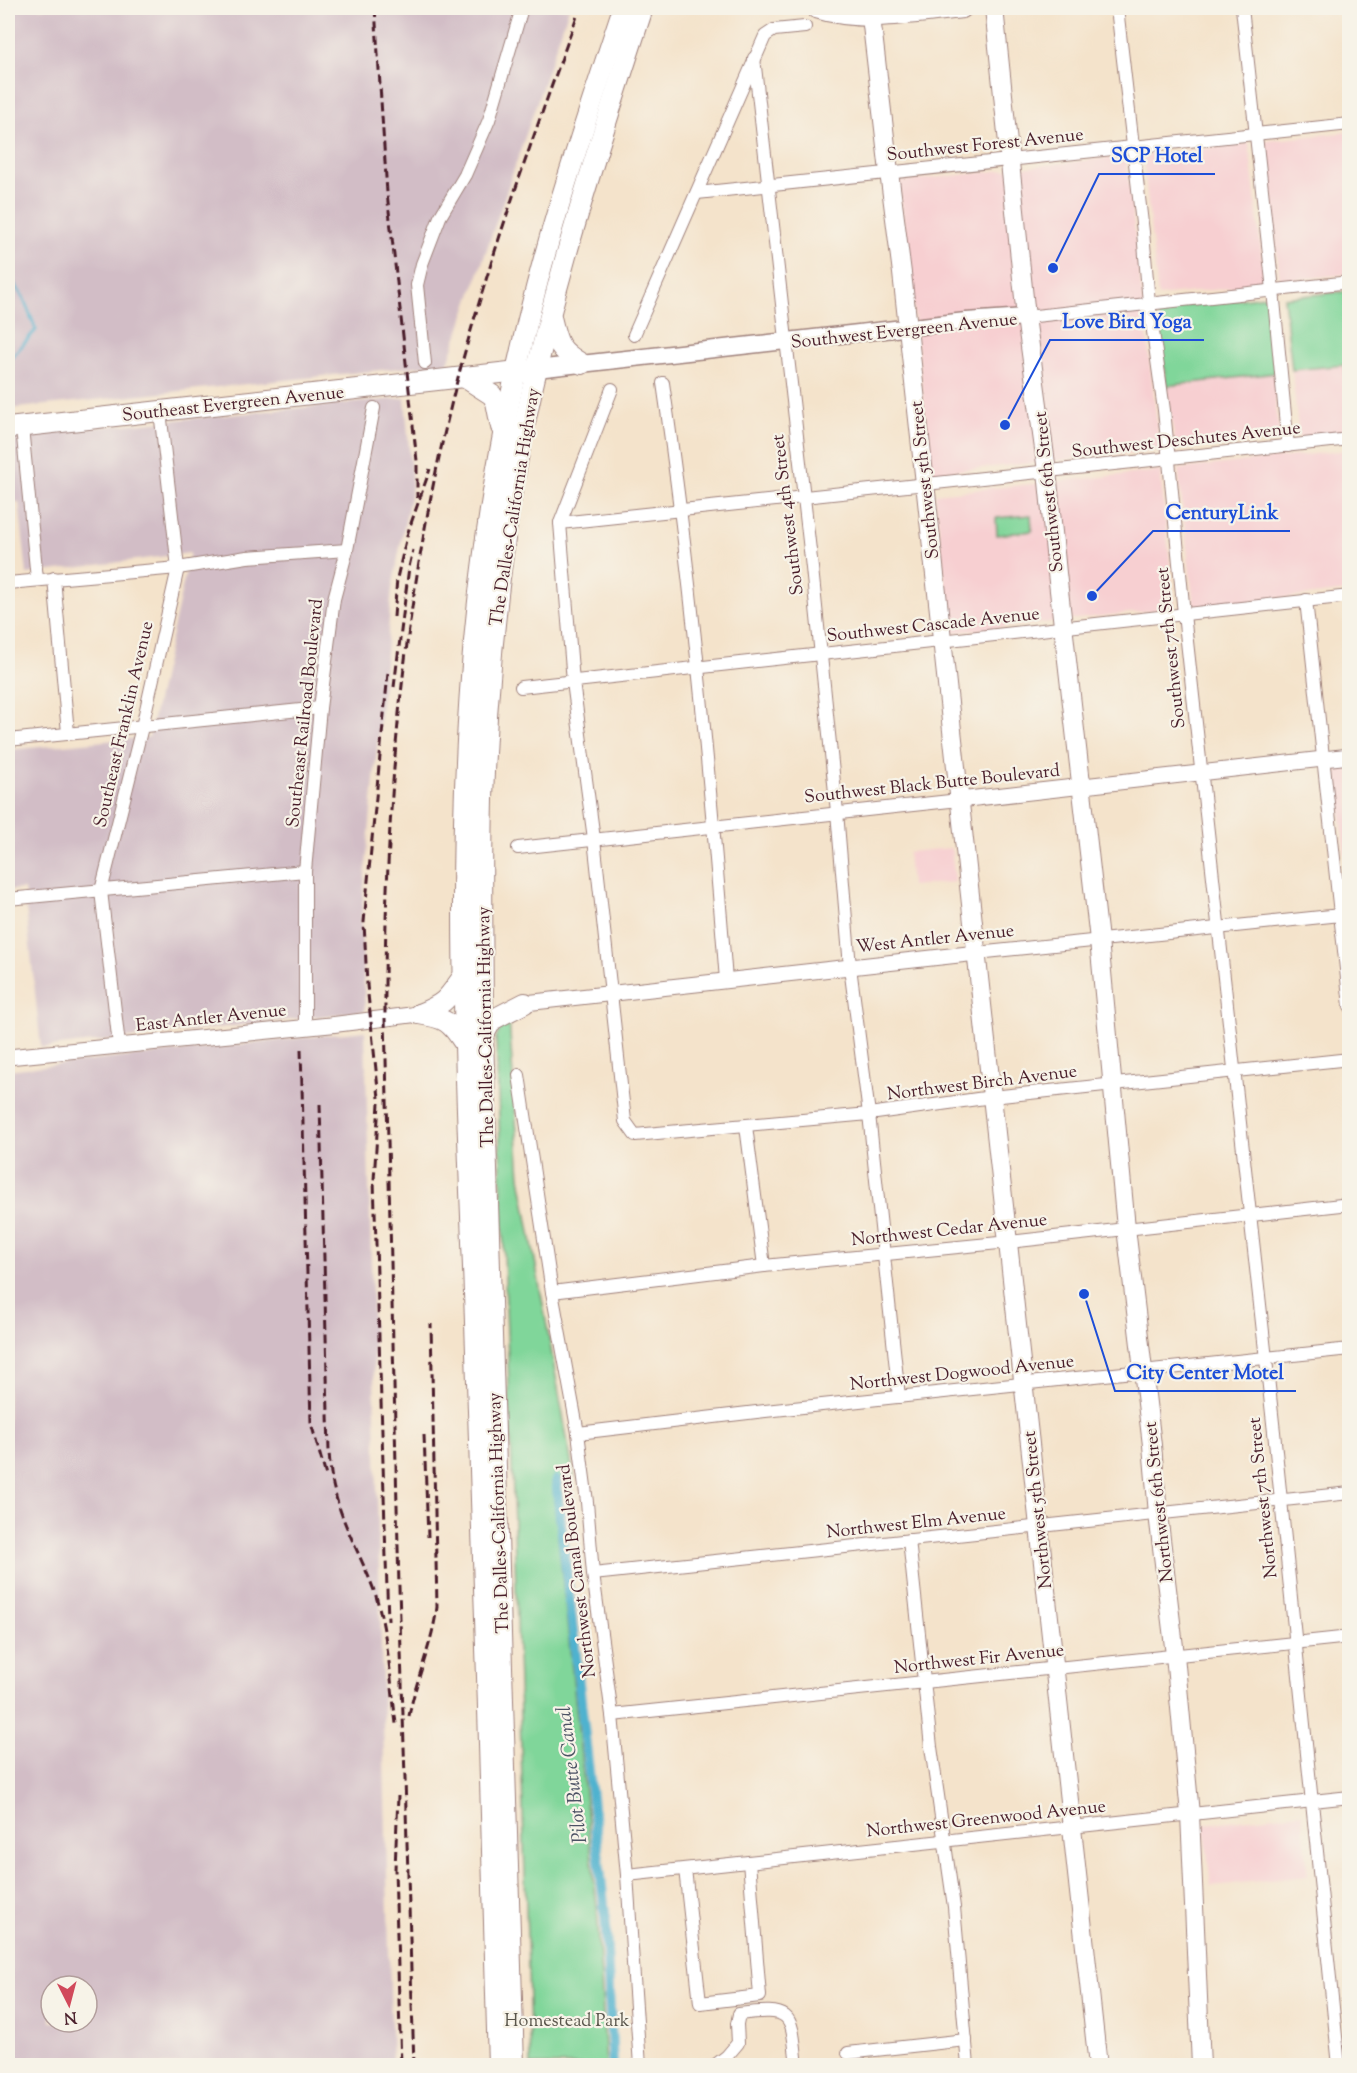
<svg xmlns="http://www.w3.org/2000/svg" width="1357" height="2073" font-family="'Sorts Mill Goudy',serif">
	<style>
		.built { fill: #f7cfd1 }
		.industrial { fill: #d2bdc6; fill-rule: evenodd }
		.green { fill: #80d69a; stroke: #657a62; stroke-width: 1.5 }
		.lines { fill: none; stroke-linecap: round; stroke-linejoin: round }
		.stream { stroke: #50b2cf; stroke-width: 3 }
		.canal { stroke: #50b2cf; stroke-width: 10 }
		.minor-casing { stroke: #9f817b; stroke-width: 14 }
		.tertiary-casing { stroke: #9f817b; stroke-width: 17 }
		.secondary-casing { stroke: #9f817b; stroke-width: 19 }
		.primary-casing { stroke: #9f817b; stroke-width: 20 }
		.trunk-casing { stroke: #9f817b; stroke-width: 22 }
		.minor { stroke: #fff; stroke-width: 12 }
		.tertiary { stroke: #fff; stroke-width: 15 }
		.secondary { stroke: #fff; stroke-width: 16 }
		.primary { stroke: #fff; stroke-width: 18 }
		.trunk { stroke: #fff; stroke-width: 20 }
		.rail { stroke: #4a1f2b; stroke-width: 3; stroke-dasharray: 9 4.5; stroke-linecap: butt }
		.labels { text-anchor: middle; stroke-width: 4.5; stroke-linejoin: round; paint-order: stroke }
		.street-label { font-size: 18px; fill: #4a1f2b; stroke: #f7f3e8 }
		.park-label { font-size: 18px; fill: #5a564c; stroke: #f7f3e8 }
		.water-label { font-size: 20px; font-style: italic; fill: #4c5264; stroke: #f7f3e8 }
		.leader { fill: none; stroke: #1d4ed8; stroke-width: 2 }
		.callout-dot { fill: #1d4ed8; stroke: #f7f3e8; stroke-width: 2 }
		.callout-label { font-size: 20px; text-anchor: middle; font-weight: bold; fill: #1d4ed8; stroke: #f7f3e8; stroke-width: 4.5; stroke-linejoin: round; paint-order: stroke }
	</style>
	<rect width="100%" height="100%" fill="#f7f3e8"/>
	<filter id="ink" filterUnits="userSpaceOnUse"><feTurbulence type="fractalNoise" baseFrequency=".0167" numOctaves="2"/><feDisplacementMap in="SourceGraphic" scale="12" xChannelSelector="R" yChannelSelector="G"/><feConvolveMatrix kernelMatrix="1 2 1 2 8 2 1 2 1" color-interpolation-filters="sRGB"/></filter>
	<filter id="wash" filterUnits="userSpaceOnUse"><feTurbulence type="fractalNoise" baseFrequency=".008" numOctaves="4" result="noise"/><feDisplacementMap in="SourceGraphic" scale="24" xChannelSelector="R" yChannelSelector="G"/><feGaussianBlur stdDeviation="1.35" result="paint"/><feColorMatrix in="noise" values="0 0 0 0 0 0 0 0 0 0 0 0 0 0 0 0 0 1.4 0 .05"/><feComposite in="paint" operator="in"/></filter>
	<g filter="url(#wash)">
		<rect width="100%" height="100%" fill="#f4e3cb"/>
		<!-- built -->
		<g class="built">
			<path d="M1349,132V274L1280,281L1265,141Z"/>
			<path d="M1249,143L1265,284L1158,296L1143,156Z"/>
			<path d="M1126,156L1160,450L932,473L899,182Z"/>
			<path d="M1345,365L1349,404V433L1299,438L1292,370Z"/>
			<path d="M1275,373L1276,413L1280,432L1276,438L1176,449L1166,386Z"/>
			<path d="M1349,450V591L1194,608L1178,469Z"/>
			<path d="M1160,471L1175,608L951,633L935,494Z"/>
			<path d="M1349,766H1350L1349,896L1336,768Z"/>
			<path d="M951,848L955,882L911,886L908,852Z"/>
			<path d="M1302,1813L1308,1876L1211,1886L1204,1824Z"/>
		</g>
		<!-- industrial -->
		<g class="industrial">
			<path d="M8,8H569L448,363L8,409Z"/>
			<path d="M405,398L412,486L392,588L361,918L365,1011L41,1048L24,889L8,890V750L149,737L190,553L27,574L19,502L8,503V436Z"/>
			<path d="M365,1031L392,2065H8V1070ZM51,1986H87V2022H51Z"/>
		</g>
		<!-- green -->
		<g class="green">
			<path d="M1349,291L1350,404H1349L1345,365L1292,370L1284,298Z"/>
			<path d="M1266,296L1275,373L1166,386L1158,309Z"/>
			<path d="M1031,515L1032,531L997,535L996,518Z"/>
			<path d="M509,1019L520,1177L574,1477L552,1480L597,1907L606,2065H531L513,1494L496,1039L502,1024Z"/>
		</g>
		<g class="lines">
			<!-- stream -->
			<path class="stream" d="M8,275L23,297L36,330L8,361"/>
			<!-- canal -->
			<path class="canal" d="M556,1480L605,1913L613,2066"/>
		</g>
	</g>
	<g filter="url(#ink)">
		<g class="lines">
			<defs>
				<g id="minor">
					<path d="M1117,8L1143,232L1149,303L1164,410L1184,614L1274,1432L1339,2066"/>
					<path d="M1242,8L1273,290L1288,446"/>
					<path d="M754,58L812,568L837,812L850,967L869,1114L899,1397"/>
					<path d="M697,193L1350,124"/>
					<path d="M1026,317L1350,282"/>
					<path d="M634,335L765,36L774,30L805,27"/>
					<path d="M425,363L417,285L422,264L440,217L465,175L489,120L522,8"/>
					<path d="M663,383C692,581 710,780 726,980"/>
					<path d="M612,389L560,523L573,682L594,839L625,1121L635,1135L869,1114L992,1097L1350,1059"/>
					<path d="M22,427L37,579"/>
					<path d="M560,523L1350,439"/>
					<path d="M54,578L68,733"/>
					<path d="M8,583L178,568L247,557L347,550"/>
					<path d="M1306,600L1350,1006"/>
					<path d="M521,687L1350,596"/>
					<path d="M8,740L320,708"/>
					<path d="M518,848L959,800"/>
					<path d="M8,899L305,871"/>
					<path d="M977,953L1350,914"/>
					<path d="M305,1027V871L320,708L334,599L347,550L374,408"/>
					<path d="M119,1045L101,891L142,727L178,568L160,411"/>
					<path d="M519,1075L552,1292L578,1433L587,1502L593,1574L612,1715L627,1875L640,2066"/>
					<path d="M746,1126L764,1266"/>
					<path d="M552,1292L764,1266L1009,1242L1350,1204"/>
					<path d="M578,1433L765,1411L1350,1349"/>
					<path d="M909,1540L931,1747L954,1907L968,2066"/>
					<path d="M593,1574L1350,1493"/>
					<path d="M612,1715L1350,1637"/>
					<path d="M685,1869L700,2003L760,1996L749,1862"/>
					<path d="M627,1875L1350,1797"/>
					<path d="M848,2053L966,2040"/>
					<path d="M714,2066L727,2056L738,2043L737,2024L739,2014C795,2007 791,2014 797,2066"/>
				</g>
				<g id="tertiary">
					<path d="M959,800L1350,756"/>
					<path d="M525,1003L977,953"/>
					<path d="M8,1057L330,1025L419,1014"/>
				</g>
				<path id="secondary" d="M536,369L966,321L1026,317"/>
				<g id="primary">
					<path d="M870,8L889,172L902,273L1098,2066"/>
					<path d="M994,8L1026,317L1047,471L1057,573L1099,940L1126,1228L1152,1445L1158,1514L1175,1655L1190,1814L1201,2066"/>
				</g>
				<g id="trunk">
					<path d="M816,8C863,23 914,13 962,8"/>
					<path d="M551,317C557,343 558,350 582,364"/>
					<path d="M464,377L492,395L496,402L501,427"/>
					<path d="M8,428L527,370"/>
					<path d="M419,1014C447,1003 447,999 464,975"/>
					<path d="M419,1014C445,1018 450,1021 464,1043"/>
					<path d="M483,1036L492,1020L525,1003"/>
					<path d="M498,2066C492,1808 483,1551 474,1293C465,1057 452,819 480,584C495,457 522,329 559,206C579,140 601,74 623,8"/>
					<path d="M514,2066L483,1036C483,957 481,878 483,799C486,702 495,606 509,510C536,338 589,173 643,8"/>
				</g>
			</defs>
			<!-- minor casing -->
			<use href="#minor" class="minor-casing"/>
			<!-- tertiary casing -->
			<use href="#tertiary" class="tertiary-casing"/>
			<!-- secondary casing -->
			<use href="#secondary" class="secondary-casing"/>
			<!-- primary casing -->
			<use href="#primary" class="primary-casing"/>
			<!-- trunk casing -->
			<use href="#trunk" class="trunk-casing"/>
			<!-- minor -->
			<use href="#minor" class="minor"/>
			<!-- tertiary -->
			<use href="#tertiary" class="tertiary"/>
			<!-- secondary -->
			<use href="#secondary" class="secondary"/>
			<!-- primary -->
			<use href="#primary" class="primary"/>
			<!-- trunk -->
			<use href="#trunk" class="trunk"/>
			<!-- rail -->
			<g class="rail">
				<path d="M375,8L387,193L417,461V498"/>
				<path d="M394,617L397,578L408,532L430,469"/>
				<path d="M394,687L409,567L413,550"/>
				<path d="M301,1049L311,1423L326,1476"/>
				<path d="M379,1098L367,985L364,922L388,673"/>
				<path d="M379,1103L374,1180L388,1621"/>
				<path d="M320,1104L329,1452C330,1466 331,1479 335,1493C344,1529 364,1561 376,1596C388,1637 391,1682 396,1724"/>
				<path d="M424,1435L428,1537"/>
				<path d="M409,1716C416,1679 432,1645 437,1607L431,1324"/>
				<path d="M398,1796L395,1869L401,2066"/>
				<path d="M414,2066L399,1587L385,1018C384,809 403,597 454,393C487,263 534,134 580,8"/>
			</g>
		</g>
	</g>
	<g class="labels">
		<!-- street labels -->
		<g class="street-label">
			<text transform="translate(985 144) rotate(-6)" y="6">Southwest Forest Avenue</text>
			<text transform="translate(904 330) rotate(-6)" y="6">Southwest Evergreen Avenue</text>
			<text transform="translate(233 403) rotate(-6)" y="6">Southeast Evergreen Avenue</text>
			<text transform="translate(1186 439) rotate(-6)" y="6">Southwest Deschutes Avenue</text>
			<text transform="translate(924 480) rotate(-96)" y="6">Southwest 5th Street</text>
			<text transform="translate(1048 492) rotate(-96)" y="6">Southwest 6th Street</text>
			<text transform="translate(514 507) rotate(-81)" y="6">The Dalles-California Highway</text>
			<text transform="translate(787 515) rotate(-97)" y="6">Southwest 4th Street</text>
			<text transform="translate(933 624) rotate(-6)" y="6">Southwest Cascade Avenue</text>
			<text transform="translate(1170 648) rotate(-96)" y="6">Southwest 7th Street</text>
			<text transform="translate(304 713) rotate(-84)" y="6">Southeast Railroad Boulevard</text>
			<text transform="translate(123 724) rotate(-77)" y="6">Southeast Franklin Avenue</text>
			<text transform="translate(932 783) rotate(-6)" y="6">Southwest Black Butte Boulevard</text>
			<text transform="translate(935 938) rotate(-6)" y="6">West Antler Avenue</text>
			<text transform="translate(211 1017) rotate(-6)" y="6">East Antler Avenue</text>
			<text transform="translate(485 1027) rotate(-91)" y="6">The Dalles-California Highway</text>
			<text transform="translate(982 1082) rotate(-7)" y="6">Northwest Birch Avenue</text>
			<text transform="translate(949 1229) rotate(-6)" y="6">Northwest Cedar Avenue</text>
			<text transform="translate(962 1372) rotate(-6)" y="6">Northwest Dogwood Avenue</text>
			<text transform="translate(1262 1498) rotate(-96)" y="6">Northwest 7th Street</text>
			<text transform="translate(1158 1502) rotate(-96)" y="6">Northwest 6th Street</text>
			<text transform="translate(1037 1510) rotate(-96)" y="6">Northwest 5th Street</text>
			<text transform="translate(498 1513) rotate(-92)" y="6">The Dalles-California Highway</text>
			<text transform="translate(916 1522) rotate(-6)" y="6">Northwest Elm Avenue</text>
			<text transform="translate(576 1571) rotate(-97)" y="6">Northwest Canal Boulevard</text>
			<text transform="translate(979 1658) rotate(-6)" y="6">Northwest Fir Avenue</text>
			<text transform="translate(986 1818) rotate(-6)" y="6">Northwest Greenwood Avenue</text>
		</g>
		<!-- park labels -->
		<g class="park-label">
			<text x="567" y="2026">Homestead Park</text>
		</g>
		<!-- water labels -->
		<g class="water-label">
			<text transform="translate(571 1775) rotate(-97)" y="7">Pilot Butte Canal</text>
		</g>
	</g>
	<!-- callouts -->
	<path class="leader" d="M1053 268L1099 174H1215M1005 425L1050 340H1204M1092 596L1153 531H1290M1084 1294L1115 1391H1296"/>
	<g class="callout-dot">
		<circle cx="1053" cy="268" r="6"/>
		<circle cx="1005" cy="425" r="6"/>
		<circle cx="1092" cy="596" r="6"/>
		<circle cx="1084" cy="1294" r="6"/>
	</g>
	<g class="callout-label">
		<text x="1157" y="162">SCP Hotel</text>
		<text x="1127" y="328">Love Bird Yoga</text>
		<text x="1222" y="519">CenturyLink</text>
		<text x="1205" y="1379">City Center Motel</text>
	</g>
	<!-- margin -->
	<rect width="1357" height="2073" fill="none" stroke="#f7f3e8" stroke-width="30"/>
	<!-- north arrow -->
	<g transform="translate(69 2004) rotate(174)"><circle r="28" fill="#f7f3e8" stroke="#b29e9c" stroke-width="1.5"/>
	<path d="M0-4.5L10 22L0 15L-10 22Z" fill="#d1495b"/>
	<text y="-9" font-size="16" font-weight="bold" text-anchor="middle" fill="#4a1f2b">N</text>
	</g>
</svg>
